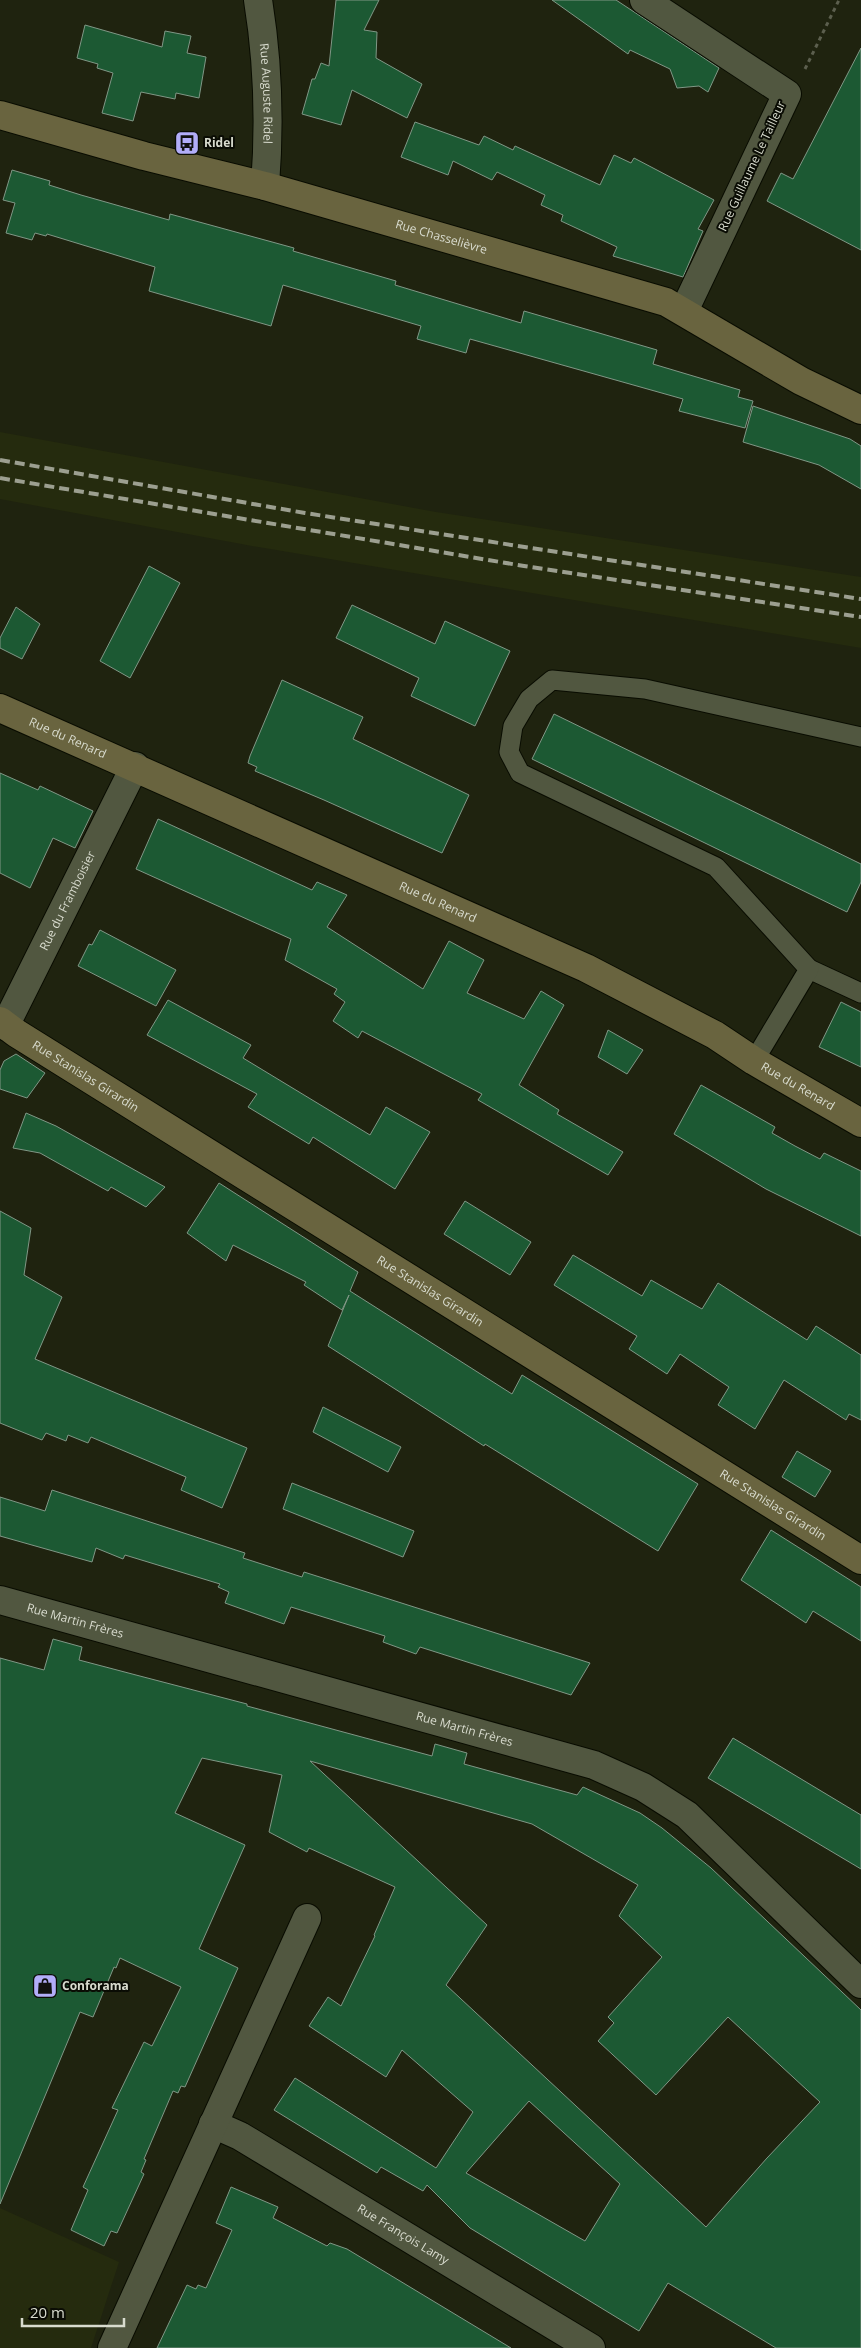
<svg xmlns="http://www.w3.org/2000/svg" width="861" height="2348" font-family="'Open Sans',sans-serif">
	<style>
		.built { fill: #252b0e }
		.building { fill: #1c5933; stroke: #809786; fill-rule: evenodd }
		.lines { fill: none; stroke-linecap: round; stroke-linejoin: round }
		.lane-casing { stroke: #090c00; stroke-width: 21 }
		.street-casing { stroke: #090c00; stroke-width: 30 }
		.secondary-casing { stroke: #090c00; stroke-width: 30 }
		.path { stroke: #5c5f4e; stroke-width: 3; stroke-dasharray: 4 4; stroke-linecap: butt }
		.lane { stroke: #515740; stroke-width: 19 }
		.street { stroke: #515740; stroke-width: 28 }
		.secondary { stroke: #69643f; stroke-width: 28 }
		.rail { stroke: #9c9f90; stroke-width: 4; stroke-dasharray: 10 5; stroke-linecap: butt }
		.labels { text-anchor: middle; stroke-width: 4; stroke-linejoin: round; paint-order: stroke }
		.street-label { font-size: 12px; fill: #d8dbce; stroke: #0a0c04 }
		.poi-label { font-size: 12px; font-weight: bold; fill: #d8dbce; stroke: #0a0c04; text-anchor: start }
	</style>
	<rect width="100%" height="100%" fill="#1f230f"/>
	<!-- built -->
	<g class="built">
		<path d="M0,432L436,512L861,577V648L252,546L0,499Z"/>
		<path d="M0,2208L119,2262L91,2348H0Z"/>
	</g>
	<!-- building -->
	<g class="building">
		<path d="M336,0H379L364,30L377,32L376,58L422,84L407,118L352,90L341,125L302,114L312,79H315L321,63L329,66Z"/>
		<path d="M552,0H616L719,68L708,92L699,86L677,88L670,69L630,50L628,54Z"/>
		<path d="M85,25L162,47L165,31L191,36L187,53L206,57L199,98L176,93L175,99L141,92L133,121L102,113L113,73L97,68L98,64L77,58Z"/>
		<path d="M861,48V250L767,201L781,173L793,179Z"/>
		<path d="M415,122L479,145L484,136L513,150L515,146L600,185L614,155L631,163L634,158L714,200L698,229L703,231L683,277L613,256L617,247L561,221L563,215L541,205L545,195L497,172L492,180L453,161L448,175L401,157Z"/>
		<path d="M12,170L50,181L49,185L81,195L169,220L170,214L294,248L293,251L396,281L395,285L521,323L524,311L657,350L653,364L740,390L738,397L753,401L745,428L679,411L683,399L470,339L466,353L417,339L421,326L283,285L271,326L149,291L155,267L47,234L46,236L35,233L32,240L6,233L15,203L3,200Z"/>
		<path d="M753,406L850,439L861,446V489L819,465L743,442Z"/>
		<path d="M149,566L180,583L130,678L100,661Z"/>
		<path d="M352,605L435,644L445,621L510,651L475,726L411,696L419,678L336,638Z"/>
		<path d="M16,607L40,624L22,659L0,648V638Z"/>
		<path d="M282,680L363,717L353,739L469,795L442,853L324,800L255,771L257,767L248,763L250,756Z"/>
		<path d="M554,714L861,864V882L847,912L532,759Z"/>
		<path d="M0,773L38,790L40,786L93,811L75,848L53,838L30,888L0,873Z"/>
		<path d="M158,819L312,890L317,882L347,895L327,927L423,989L449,941L484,960L467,993L524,1019L541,991L564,1005L519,1085L559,1110L557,1114L623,1152L608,1175L478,1100L482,1094L362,1031L358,1038L333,1021L345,1002L334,994L337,989L285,960L291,939L136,869Z"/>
		<path d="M100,930L176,970L156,1006L78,966L89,944L92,945Z"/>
		<path d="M168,1000L251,1045L243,1058L370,1135L386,1107L430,1132L395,1189L313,1137L309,1144L248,1107L257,1094L147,1035Z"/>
		<path d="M841,1002L861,1012V1067L819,1047Z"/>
		<path d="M608,1030L643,1050L627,1074L598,1057Z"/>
		<path d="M16,1054L45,1073L27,1098L0,1089V1070L4,1061Z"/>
		<path d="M701,1085L775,1127L772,1133L795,1146L820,1159L824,1153L861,1171V1236L766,1189L674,1134Z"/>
		<path d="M26,1113L56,1126L165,1187L146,1207L111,1187L108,1191L40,1153L13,1148Z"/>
		<path d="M219,1183L358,1272L350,1291L512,1394L522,1375L698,1484L658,1551L485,1444L484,1446L328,1346L349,1295L342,1310L304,1285L306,1282L233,1245L226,1261L187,1233Z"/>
		<path d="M465,1201L531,1242L510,1275L444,1234Z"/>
		<path d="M0,1211L31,1228L24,1275L62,1297L35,1359L247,1448L222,1508L181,1490L186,1477L91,1437L88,1443L68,1435L66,1441L46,1433L42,1440L0,1423Z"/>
		<path d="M573,1255L642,1296L651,1280L702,1309L718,1283L807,1340L816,1326L861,1355V1420L849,1414L846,1420L784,1380L755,1429L718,1405L729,1387L680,1354L667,1374L629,1349L637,1336L554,1285Z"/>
		<path d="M323,1407L401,1447L388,1472L313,1432Z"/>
		<path d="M797,1451L831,1471L815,1497L782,1477Z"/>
		<path d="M292,1483L414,1531L403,1557L283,1509Z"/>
		<path d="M52,1490L245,1553L243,1558L302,1577L304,1572L590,1663L571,1695L420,1647L416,1654L383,1642L385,1636L291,1607L284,1624L225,1603L229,1592L218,1587L220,1584L125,1555L123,1559L96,1548L92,1562L0,1536V1497L45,1511Z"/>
		<path d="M771,1530L861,1587V1641L813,1611L806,1623L741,1580Z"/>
		<path d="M53,1639L82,1647L79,1660L136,1675L247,1704V1706L432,1756L435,1744L467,1753L464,1764L577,1795L583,1787L640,1813L662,1828L711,1868L861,2010V2348H776L668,2283L639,2331L470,2228L427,2185L423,2191L381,2167L377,2173L274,2110L295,2078L436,2168L473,2112L402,2050L386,2077L309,2026L328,1997L341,2006L375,1936L374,1935L395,1887L309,1848L307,1852L269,1832L282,1775L202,1758L175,1813L245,1845L199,1949L238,1968L185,2087L181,2086L178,2093L173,2091L144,2159L146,2160L141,2172L144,2174L117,2233L111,2231L104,2246L71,2230L88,2190L83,2187L118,2110L112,2108L144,2042L152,2046L181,1987L120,1958L116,1968L114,1967L93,2017L80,2012L0,2204V1658L44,1670ZM310,1761L532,1824L638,1885L619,1916L662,1957L608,2017L614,2023L598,2041L656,2095L728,2017L820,2102L767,2158L706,2227L446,1985L487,1925ZM529,2101L620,2184L585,2241L466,2173Z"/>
		<path d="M733,1738L861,1815V1869L708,1778Z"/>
		<path d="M231,2187L278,2207L273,2218L327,2246L330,2243L347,2249L511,2348H157L187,2285L196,2289L198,2285L206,2288L232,2230L216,2223Z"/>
	</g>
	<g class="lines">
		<defs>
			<g id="lane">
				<path d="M809,969L861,993"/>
				<path d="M754,1061L809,969L716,867L520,773L509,752L513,726L529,699L552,680L645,689L861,737"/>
			</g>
			<g id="street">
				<path id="s1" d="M258,0C268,62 270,123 265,186"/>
				<path d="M644,0L787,94L684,311"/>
				<path id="s2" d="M5,1026L135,766"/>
				<path id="s3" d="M0,1600L594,1765L643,1787L687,1815L861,1984"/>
				<path id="s4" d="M213,2124L240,2136L591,2348"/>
				<path d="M112,2348L307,1918"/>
			</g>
			<g id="secondary">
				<path id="s5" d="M0,115L144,156L265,186L666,302L801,381L861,410"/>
				<path id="s6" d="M0,708L586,968L715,1035L754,1061L861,1123"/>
				<path id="s7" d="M0,1021L16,1033L861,1560"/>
			</g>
		</defs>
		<!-- lane casing -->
		<use href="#lane" class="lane-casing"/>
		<!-- street casing -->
		<use href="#street" class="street-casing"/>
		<!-- secondary casing -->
		<use href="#secondary" class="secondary-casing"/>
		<!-- path -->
		<path class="path" d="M805,69L839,0"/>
		<!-- lane -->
		<use href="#lane" class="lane"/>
		<!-- street -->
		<use href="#street" class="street"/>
		<!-- secondary -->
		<use href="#secondary" class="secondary"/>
		<!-- rail -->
		<g class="rail">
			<path d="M0,460L305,513L861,599"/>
			<path d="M0,478L524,566L861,617"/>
		</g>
	</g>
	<!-- icons -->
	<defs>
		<symbol id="bus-square" viewBox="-11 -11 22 22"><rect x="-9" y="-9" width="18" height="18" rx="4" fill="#b2adf9" stroke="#0a0c04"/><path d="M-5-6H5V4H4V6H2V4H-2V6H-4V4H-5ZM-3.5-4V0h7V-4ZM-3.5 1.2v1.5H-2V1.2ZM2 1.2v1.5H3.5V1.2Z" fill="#111"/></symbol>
		<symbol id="shop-square" viewBox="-11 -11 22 22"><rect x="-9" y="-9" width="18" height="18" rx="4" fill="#b2adf9" stroke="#0a0c04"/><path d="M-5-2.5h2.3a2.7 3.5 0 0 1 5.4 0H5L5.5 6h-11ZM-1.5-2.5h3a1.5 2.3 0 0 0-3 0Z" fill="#111"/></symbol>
	</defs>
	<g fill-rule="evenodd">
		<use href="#bus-square" x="173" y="129" width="28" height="28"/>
		<use href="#shop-square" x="31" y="1972" width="28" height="28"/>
	</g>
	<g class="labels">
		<!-- street labels -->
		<g class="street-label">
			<text dy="4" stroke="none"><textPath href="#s1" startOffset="94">Rue Auguste Ridel</textPath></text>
			<text transform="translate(752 166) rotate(-65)" y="4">Rue Guillaume Le Tailleur</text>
			<text dy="4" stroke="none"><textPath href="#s5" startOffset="458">Rue Chasselièvre</textPath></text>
			<text dy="4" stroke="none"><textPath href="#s6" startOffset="74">Rue du Renard</textPath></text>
			<text dy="4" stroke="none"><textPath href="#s2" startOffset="140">Rue du Framboisier</textPath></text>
			<text dy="4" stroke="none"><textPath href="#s6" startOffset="479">Rue du Renard</textPath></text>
			<text dy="4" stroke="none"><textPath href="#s7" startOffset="102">Rue Stanislas Girardin</textPath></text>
			<text dy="4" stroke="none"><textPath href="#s6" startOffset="884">Rue du Renard</textPath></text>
			<text dy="4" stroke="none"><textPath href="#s7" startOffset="508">Rue Stanislas Girardin</textPath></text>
			<text dy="4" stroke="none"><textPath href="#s7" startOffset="912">Rue Stanislas Girardin</textPath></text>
			<text dy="4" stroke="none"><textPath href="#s3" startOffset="78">Rue Martin Frères</textPath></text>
			<text dy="4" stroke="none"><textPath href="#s3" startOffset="482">Rue Martin Frères</textPath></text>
			<text dy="4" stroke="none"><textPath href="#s4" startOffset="220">Rue François Lamy</textPath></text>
		</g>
		<!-- poi labels -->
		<g class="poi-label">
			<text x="204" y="147">Ridel</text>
			<text x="62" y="1990">Conforama</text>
		</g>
	</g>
	<!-- scale -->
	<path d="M22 2318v8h102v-8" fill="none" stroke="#d8dbce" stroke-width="2.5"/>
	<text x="30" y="2318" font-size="15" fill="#d8dbce" stroke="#0a0c04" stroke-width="4" paint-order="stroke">20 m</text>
</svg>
